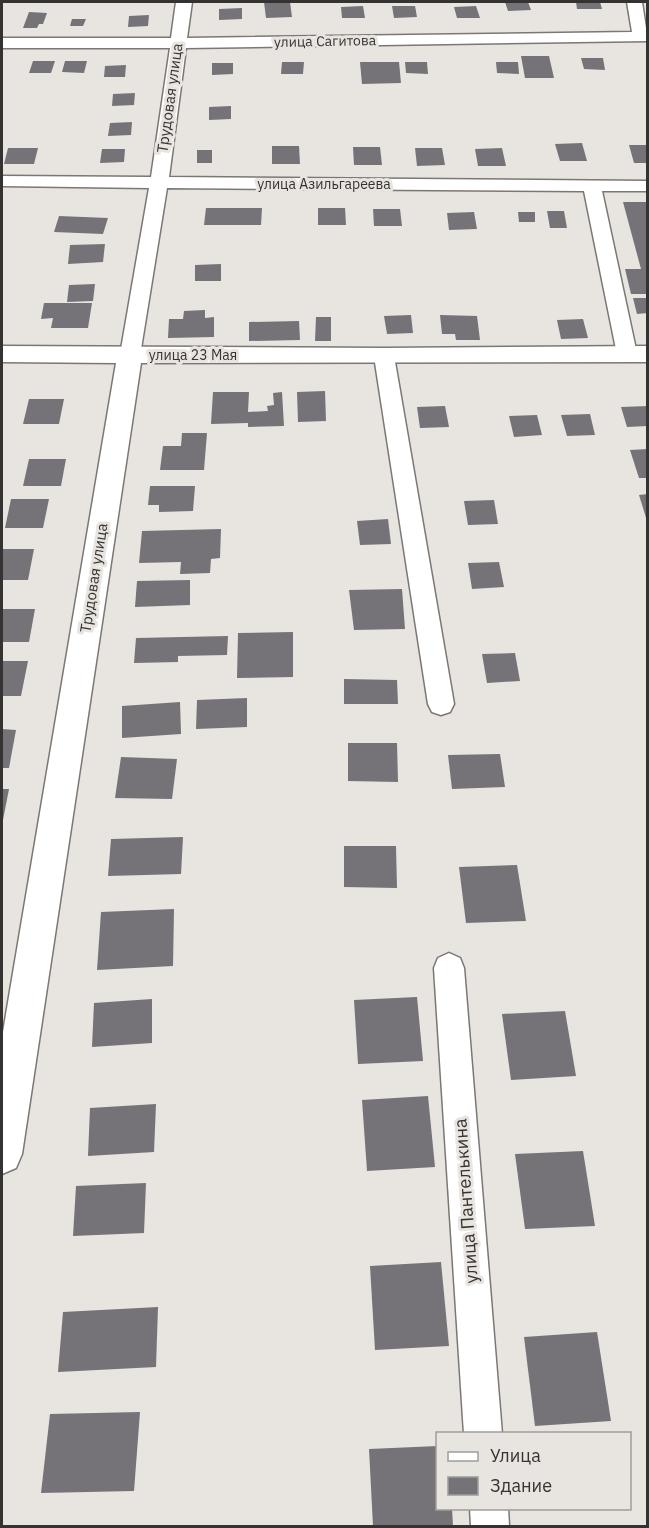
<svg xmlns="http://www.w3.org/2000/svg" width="649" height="1528" font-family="'IBM Plex Sans',sans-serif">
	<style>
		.building { fill: #757377 }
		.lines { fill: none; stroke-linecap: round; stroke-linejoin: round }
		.street-casing { stroke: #7b7773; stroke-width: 3 }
		.secondary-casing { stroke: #7b7773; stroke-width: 3 }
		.street { fill: #fff; fill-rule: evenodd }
		.secondary { fill: #fff; fill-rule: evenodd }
		.labels { text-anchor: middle; stroke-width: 6; stroke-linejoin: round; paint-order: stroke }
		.far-street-label { font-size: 14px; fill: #353332; stroke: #e8e4df }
		.street-label { font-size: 15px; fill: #353332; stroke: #e8e4df }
		.near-street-label { font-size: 18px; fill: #353332; stroke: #e8e4df }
	</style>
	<rect width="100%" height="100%" fill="#e8e4df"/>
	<!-- building -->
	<g class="building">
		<path d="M264,2H290L292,17L266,18Z"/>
		<path d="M505,2H528L531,10L508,11Z"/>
		<path d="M576,2H600L602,9H577Z"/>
		<path d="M363,6L365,18H342L341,7Z"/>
		<path d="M392,6H415L417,17L394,18Z"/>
		<path d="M476,6L480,18H457L454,7Z"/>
		<path d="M242,8V19L219,20V9Z"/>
		<path d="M29,12L47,13L43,24H39L37,28H23Z"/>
		<path d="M149,15L148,26L128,27L129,16Z"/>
		<path d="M72,19H86L83,26H70Z"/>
		<path d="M521,56H549L554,78H525Z"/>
		<path d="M581,58H603L605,70L584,69Z"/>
		<path d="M33,61H55L51,73H29Z"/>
		<path d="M65,61H87L84,73L62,72Z"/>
		<path d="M282,62H304L303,74H281Z"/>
		<path d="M360,62H399L401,83L362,84Z"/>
		<path d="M405,62H427L428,74L406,73Z"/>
		<path d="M496,62H518L519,74L497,73Z"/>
		<path d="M212,63H233V74L212,75Z"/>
		<path d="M126,65L125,77H104L105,66Z"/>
		<path d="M135,93L134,105L112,106L113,94Z"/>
		<path d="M231,106V119L209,120V107Z"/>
		<path d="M132,122L131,135L108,136L110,123Z"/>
		<path d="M582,143L587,161H560L555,144Z"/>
		<path d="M629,145H648V163H634Z"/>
		<path d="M272,146H299L300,164H272Z"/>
		<path d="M353,147H380L382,165H354Z"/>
		<path d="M8,148H38L34,164H4Z"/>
		<path d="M415,148H442L445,165L417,166Z"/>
		<path d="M502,148L506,166H478L475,149Z"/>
		<path d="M102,149H125L124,162L100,163Z"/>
		<rect x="197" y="150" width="15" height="13"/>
		<path d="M623,202H648V294H631L625,269H641Z"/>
		<path d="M206,208H262L261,225H204Z"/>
		<path d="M318,208H345L346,225H318Z"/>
		<path d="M373,209H400L402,226H374Z"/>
		<path d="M547,211H564L567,228H550Z"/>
		<path d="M474,212L477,229L449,230L447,213Z"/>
		<path d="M518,212H535V222H519Z"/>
		<path d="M59,216L108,218L103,234L54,232Z"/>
		<path d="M105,244L103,262L68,264L70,245Z"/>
		<path d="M221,264V281H195V265Z"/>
		<path d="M95,284L93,301L67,302L69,285Z"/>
		<path d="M633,298H648V313L637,314Z"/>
		<path d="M44,303H92L88,328H51L53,318L41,319Z"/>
		<path d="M205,310V318L214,317V337L168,338L169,319H183L184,311Z"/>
		<path d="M411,315L413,333L387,334L384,316Z"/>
		<path d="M440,315L477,316L480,340H456L455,334H442Z"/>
		<path d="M316,317H331V341H315Z"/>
		<path d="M583,319L588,338L561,339L557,320Z"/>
		<path d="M299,321L300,340L249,341V322Z"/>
		<path d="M325,391L326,421L298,422L297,392Z"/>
		<path d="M213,392H249L248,412L268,411L267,406L274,405L273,393L282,392L284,426L248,427V423L211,424Z"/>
		<path d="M29,399H64L59,424H23Z"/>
		<path d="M445,406L449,427L420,428L417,407Z"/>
		<path d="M648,406V426L627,427L621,407Z"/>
		<path d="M590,414L595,435L567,436L561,415Z"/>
		<path d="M537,415L542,435L514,437L509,416Z"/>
		<path d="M182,433H207L204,470H160L163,446H181Z"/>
		<path d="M648,449V478H639L630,450Z"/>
		<path d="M29,459H66L61,486H23Z"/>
		<path d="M150,486H195L193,511L159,512V505H148Z"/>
		<path d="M648,494V521H647L639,495Z"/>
		<path d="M11,499H49L43,528H5Z"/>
		<path d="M494,500L498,524L468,525L464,501Z"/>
		<path d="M388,519L391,544L360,545L357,521Z"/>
		<path d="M221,529L220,558L211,559L210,573L180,574L181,562L139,563L142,531Z"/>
		<path d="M2,549H34L28,580H2Z"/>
		<path d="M499,562L504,587L472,589L468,563Z"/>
		<path d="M190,580V605L135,607L137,581Z"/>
		<path d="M402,589L405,629L354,630L349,590Z"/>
		<path d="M2,609H35L29,642H2Z"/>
		<path d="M293,632V677L237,678L238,633Z"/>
		<path d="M228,636L227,655L178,656V662L134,663L136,638Z"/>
		<path d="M515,653L520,681L487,683L482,654Z"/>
		<path d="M2,661H28L21,696H2Z"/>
		<path d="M344,679L397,680L398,704H344Z"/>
		<path d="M247,698V727L196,729L197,700Z"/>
		<path d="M180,702L181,734L122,738V706Z"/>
		<path d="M2,729L16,730L9,768H2Z"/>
		<path d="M348,743H397L398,782L348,781Z"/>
		<path d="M500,754L505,787L452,789L448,755Z"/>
		<path d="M121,757L177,759L172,799L115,798Z"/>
		<path d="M2,789H9L3,820H2Z"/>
		<path d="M183,837L181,874L108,876L111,839Z"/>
		<path d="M344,846H396L397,888L344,887Z"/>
		<path d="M517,865L526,921L466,923L459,867Z"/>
		<path d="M174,909L173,966L97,970L101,912Z"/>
		<path d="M417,997L423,1061L358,1064L354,1000Z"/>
		<path d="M152,999V1043L92,1047L94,1003Z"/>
		<path d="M565,1011L576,1076L511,1080L502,1014Z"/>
		<path d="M428,1096L435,1167L367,1171L362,1100Z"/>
		<path d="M156,1104L154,1152L88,1156L90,1108Z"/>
		<path d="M583,1151L595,1226L525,1229L515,1154Z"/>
		<path d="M146,1183L144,1233L73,1236L76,1186Z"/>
		<path d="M441,1262L449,1346L375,1350L370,1266Z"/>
		<path d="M158,1307L156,1367L58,1372L63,1312Z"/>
		<path d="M597,1332L611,1421L535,1426L524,1337Z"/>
		<path d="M140,1412L134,1491L41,1493L50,1414Z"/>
		<path d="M438,1446V1508H452L453,1526H373L369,1449Z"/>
	</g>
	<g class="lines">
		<defs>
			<g id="street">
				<path d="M176,2H192L187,38L632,32L627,2H642L648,41L186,48L169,177L648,181V191H602L637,354L634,359L627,361L620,359L617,354L584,191L167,188L140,355L137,360L130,362L123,360L120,355L149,188L2,186V176L151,177L170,48H2V38H171Z"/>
				<path d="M384,349L391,351L394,356L454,704L450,712L441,715L432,712L428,704L374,356L377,351Z"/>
				<path d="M449,953L460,958L464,968L502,1434H464L434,968L438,958Z"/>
				<path d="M470,1508H508L509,1526H471Z"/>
			</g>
			<path id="secondary" d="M2,346L384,348L648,346V362L141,363L22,1154L16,1168L2,1174V1038L116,363L2,362Z"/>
		</defs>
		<!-- street casing -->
		<use href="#street" class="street-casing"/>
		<!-- secondary casing -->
		<use href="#secondary" class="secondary-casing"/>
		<!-- street -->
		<use href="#street" class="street"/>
		<!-- secondary -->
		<use href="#secondary" class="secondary"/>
	</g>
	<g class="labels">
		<!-- far-street labels -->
		<g class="far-street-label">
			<text transform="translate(325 41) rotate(-1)" y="5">улица Сагитова</text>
			<text x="324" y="189">улица Азильгареева</text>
			<text x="193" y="360">улица 23 Мая</text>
		</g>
		<!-- street labels -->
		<g class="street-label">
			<text transform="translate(170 98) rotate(-82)" y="5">Трудовая улица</text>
			<text transform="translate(94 578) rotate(-81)" y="5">Трудовая улица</text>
		</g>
		<!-- near-street labels -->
		<g class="near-street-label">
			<text transform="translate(466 1201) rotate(-94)" y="6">улица Пантелькина</text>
		</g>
	</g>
	<!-- border -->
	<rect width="649" height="1528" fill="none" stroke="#353332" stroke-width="6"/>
	<!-- legend -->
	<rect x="436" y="1432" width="195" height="78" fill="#e8e4df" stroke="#a09d9a" stroke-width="1.5"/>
	<rect x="448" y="1452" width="30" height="9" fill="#ffffff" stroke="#a09d9a" stroke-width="1.5"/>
	<text x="490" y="1462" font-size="18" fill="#353332">Улица</text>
	<rect x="448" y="1477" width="30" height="18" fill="#757377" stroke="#a09d9a" stroke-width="1.5"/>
	<text x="490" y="1492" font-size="18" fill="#353332">Здание</text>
</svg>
